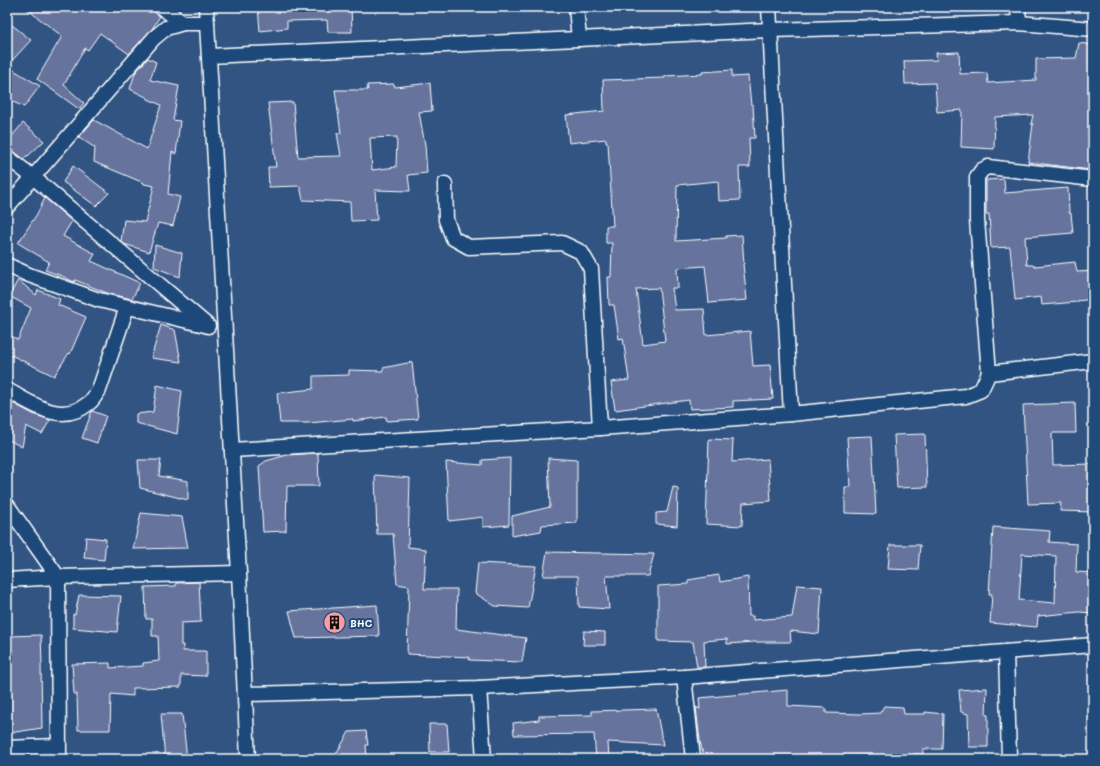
<svg xmlns="http://www.w3.org/2000/svg" width="1100" height="766" font-family="Mali,sans-serif">
	<style>
		.building { fill: #66739d; stroke: #fff; fill-rule: evenodd }
		.lines { fill: none; stroke-linecap: round; stroke-linejoin: round }
		.minor-casing { stroke: #fff; stroke-width: 17 }
		.minor { stroke: #1f4a7a; stroke-width: 14 }
		.labels { text-anchor: middle; stroke-width: 4; stroke-linejoin: round; paint-order: stroke }
		.poi-label { font-size: 10px; font-weight: bold; fill: #fff; stroke: #1f4a7a; text-anchor: start }
	</style>
	<rect width="100%" height="100%" fill="#315483"/>
	<filter id="ink" filterUnits="userSpaceOnUse"><feTurbulence type="fractalNoise" baseFrequency=".025" numOctaves="2"/><feDisplacementMap in="SourceGraphic" scale="8" xChannelSelector="R" yChannelSelector="G"/><feConvolveMatrix kernelMatrix="1 2 1 2 8 2 1 2 1" color-interpolation-filters="sRGB"/></filter>
	<g filter="url(#ink)">
		<!-- building -->
		<g class="building">
			<path d="M24,7H148L160,16L152,29L129,54L100,33L88,50L85,48L64,85L84,103L79,109L37,79L62,36Z"/>
			<path d="M258,7H351L352,32H328L327,20L287,21V28L260,31Z"/>
			<path d="M7,21L31,40L7,66L40,86L24,107L7,99Z"/>
			<path d="M1079,43L1093,45V161L1091,170L1028,162L1033,124H1031L1033,115L995,117L994,149L961,147L962,110L937,112L935,83L905,84L904,61L937,60L936,53L959,52L960,74L987,73L988,83L1036,80V59L1076,58Z"/>
			<path d="M148,58L156,62L150,80L179,86L173,120L180,121L176,154L172,152L168,194L180,197L173,226L158,223L149,252L124,244L121,241L124,220L145,222L154,186L144,184V183L94,162L95,148L79,137L94,120L147,149L161,105L148,99V98L130,89L135,73Z"/>
			<path d="M732,70V77L748,76L751,105H753L755,138H749L750,167H739L740,200L719,201L718,181L677,185L676,241L726,238V236L742,235L744,264H743L747,300L709,303L705,266L677,268L678,288H672L675,310L704,309L706,335L750,331L753,366L770,365L773,399L733,401V407L690,409L689,400L615,410L611,382L629,380L623,338L619,339L614,305H609L608,277H611L612,243H606V226H613L608,143H606V139L569,143L566,115L604,111L603,80L665,78V76L702,74V72ZM659,288L665,341L643,344L636,289Z"/>
			<path d="M430,83L432,111L419,112L425,145L427,173L408,175L410,191L375,190L377,220L351,221L350,202L303,200L300,186L269,187L268,167H276L268,103L293,102L298,157L341,156L337,133H341L335,90H368L367,85L394,84L395,87ZM397,137L396,167L372,170L370,138Z"/>
			<path d="M23,123L44,141L28,156H26L24,159L12,150L7,149V142Z"/>
			<path d="M73,166L109,193L96,206L63,182Z"/>
			<path d="M1004,179L1005,193L1068,188L1069,213H1071L1073,233L1025,237L1027,265H1035V266L1075,262L1077,272L1093,271V299L1077,301V302L1042,305L1041,297L1015,300L1010,247L991,248L989,214H986V180Z"/>
			<path d="M45,198L72,221L63,236L95,254L91,261L140,283L132,299L107,293L75,280L74,282L62,276L45,270L49,262L18,243L37,214Z"/>
			<path d="M155,245L182,253L180,277L154,267Z"/>
			<path d="M18,280L36,295L38,290L60,299L58,305L86,317L70,354L69,353L54,376L7,353V333L18,340L31,308L9,296Z"/>
			<path d="M161,325L175,330L181,362L151,358Z"/>
			<path d="M412,362L418,419L387,421L386,417L353,421V419L308,423H280L277,393L313,389V376L349,375V370L383,371V368Z"/>
			<path d="M157,385L182,391L177,434L136,423V414L153,412Z"/>
			<path d="M7,400L33,414L50,420L42,434L26,426L22,447L7,439Z"/>
			<path d="M1075,403L1076,433H1052L1053,465L1093,464V512L1060,511L1061,503L1028,504L1023,405Z"/>
			<path d="M92,411L106,416L97,443L82,438Z"/>
			<path d="M925,434L927,487L897,488L894,435Z"/>
			<path d="M872,436L876,514L845,513V487H850L847,437Z"/>
			<path d="M709,439L733,440L732,462L768,459L771,501L743,503L742,526L706,524Z"/>
			<path d="M318,453L319,486H287L286,531L263,532L259,466L266,461L287,455Z"/>
			<path d="M510,458L509,525L483,527V517L449,521L446,462L482,465V460Z"/>
			<path d="M548,458L577,460V523L542,525L541,531L512,536V516L550,507Z"/>
			<path d="M138,460H161L159,476L188,481V500L140,488Z"/>
			<path d="M375,475L410,478L408,547L426,549L424,589H457L456,629L526,638L522,662L469,660V657L407,654L409,586L397,584L393,534H377Z"/>
			<path d="M673,487L678,488L677,526L656,524V513L667,512Z"/>
			<path d="M141,513L182,517L188,548L133,549Z"/>
			<path d="M993,527L1050,531L1049,542L1077,544L1076,572L1093,573V613L1079,612L1038,616L1037,627L990,623L992,594H989ZM1022,554L1056,556L1055,603L1019,600Z"/>
			<path d="M86,537L106,539L104,560L84,558Z"/>
			<path d="M890,545H920L918,570L888,569Z"/>
			<path d="M547,552L654,554L648,576H606L609,609L579,607L578,576H543Z"/>
			<path d="M478,563L536,566L528,608L495,606L475,593Z"/>
			<path d="M719,575L720,582L748,577L749,616H753V620L792,617L797,585L822,587L819,634L790,631L791,642H755L727,644V639L704,641L705,667H697L693,642L658,641V586L688,584V580Z"/>
			<path d="M199,582L201,622L181,623V645H183V651H206V676L181,675V687L133,688V696L111,694L110,730H78L77,694H74L72,664L110,663V668L143,666V663L159,661L158,636H152V619H146L145,587L176,586V583Z"/>
			<path d="M79,595L121,596L117,632L73,628V614L75,615Z"/>
			<path d="M377,605L379,636L296,638L289,611Z"/>
			<path d="M584,631L605,632V645H583Z"/>
			<path d="M41,635L42,664H41L42,728L9,733V674H11L10,636Z"/>
			<path d="M987,688L986,715H988V747H969L968,714L961,712L959,690Z"/>
			<path d="M788,690V706L826,708V713L861,714L880,713L884,706L903,707L904,714H925V712L943,714L942,749H923V754H914V759H885L884,755L855,756V759H704L700,741L696,707L700,709L699,698Z"/>
			<path d="M656,709L663,745L608,742L609,759H596L594,734L514,735L513,723L539,720V716L592,715V711Z"/>
			<path d="M161,714H182L187,759H165Z"/>
			<path d="M429,724H447L449,752H430Z"/>
			<path d="M366,731L368,745H366L367,759H333L349,732Z"/>
		</g>
		<g class="lines">
			<defs>
				<g id="minor">
					<path d="M161,7L183,23"/>
					<path d="M206,7L239,573L248,759"/>
					<path d="M576,7L579,39"/>
					<path d="M769,7L791,414"/>
					<path d="M1018,7L1019,23"/>
					<path d="M209,56L771,30L1019,23L1093,29"/>
					<path d="M7,157L33,177L208,326"/>
					<path d="M445,184L446,220L453,238L469,247L562,243L581,252L591,269L600,428"/>
					<path d="M7,207L154,38L166,28L183,23H207"/>
					<path d="M7,265L29,275L99,300L205,325"/>
					<path d="M989,373L977,220V177L982,170L988,167L1093,179"/>
					<path d="M7,390C33,404 61,426 89,403C93,400 96,394 99,390L127,307"/>
					<path d="M232,450L600,428L791,414L966,396L981,390L989,373L1093,361"/>
					<path d="M7,505L58,577L59,759"/>
					<path d="M7,580L58,577L239,573"/>
					<path d="M1006,652L1009,757L1008,759"/>
					<path d="M684,677L693,759"/>
					<path d="M479,688L484,759"/>
					<path d="M245,694L479,688L684,677L1093,645"/>
					<path d="M7,748L58,746"/>
				</g>
			</defs>
			<!-- minor casing -->
			<use href="#minor" class="minor-casing"/>
			<!-- minor -->
			<use href="#minor" class="minor"/>
		</g>
	</g>
	<!-- icons -->
	<defs>
		<symbol id="building-disc" viewBox="-11 -11 22 22"><circle r="9.5" fill="#ff9aa2" stroke="#1f4a7a"/><path d="M-4-6H4V6H1V3H-1V6H-4ZM-2.5-4.3h1.7v1.8h-1.7ZM.8-4.3h1.7v1.8H.8ZM-2.5-1h1.7V.8h-1.7ZM.8-1h1.7V.8H.8Z" fill="#111"/></symbol>
	</defs>
	<g fill-rule="evenodd">
		<use href="#building-disc" x="322" y="610" width="25" height="25"/>
	</g>
	<g class="labels">
		<!-- poi labels -->
		<g class="poi-label">
			<text x="350" y="627">BHC</text>
		</g>
	</g>
	<!-- margin -->
	<rect width="1100" height="766" fill="none" stroke="#1f4a7a" stroke-width="24"/>
	<rect x="12" y="12" width="1076" height="742" fill="none" stroke="#fff" stroke-width="1.5" filter="url(#ink)"/>
</svg>
